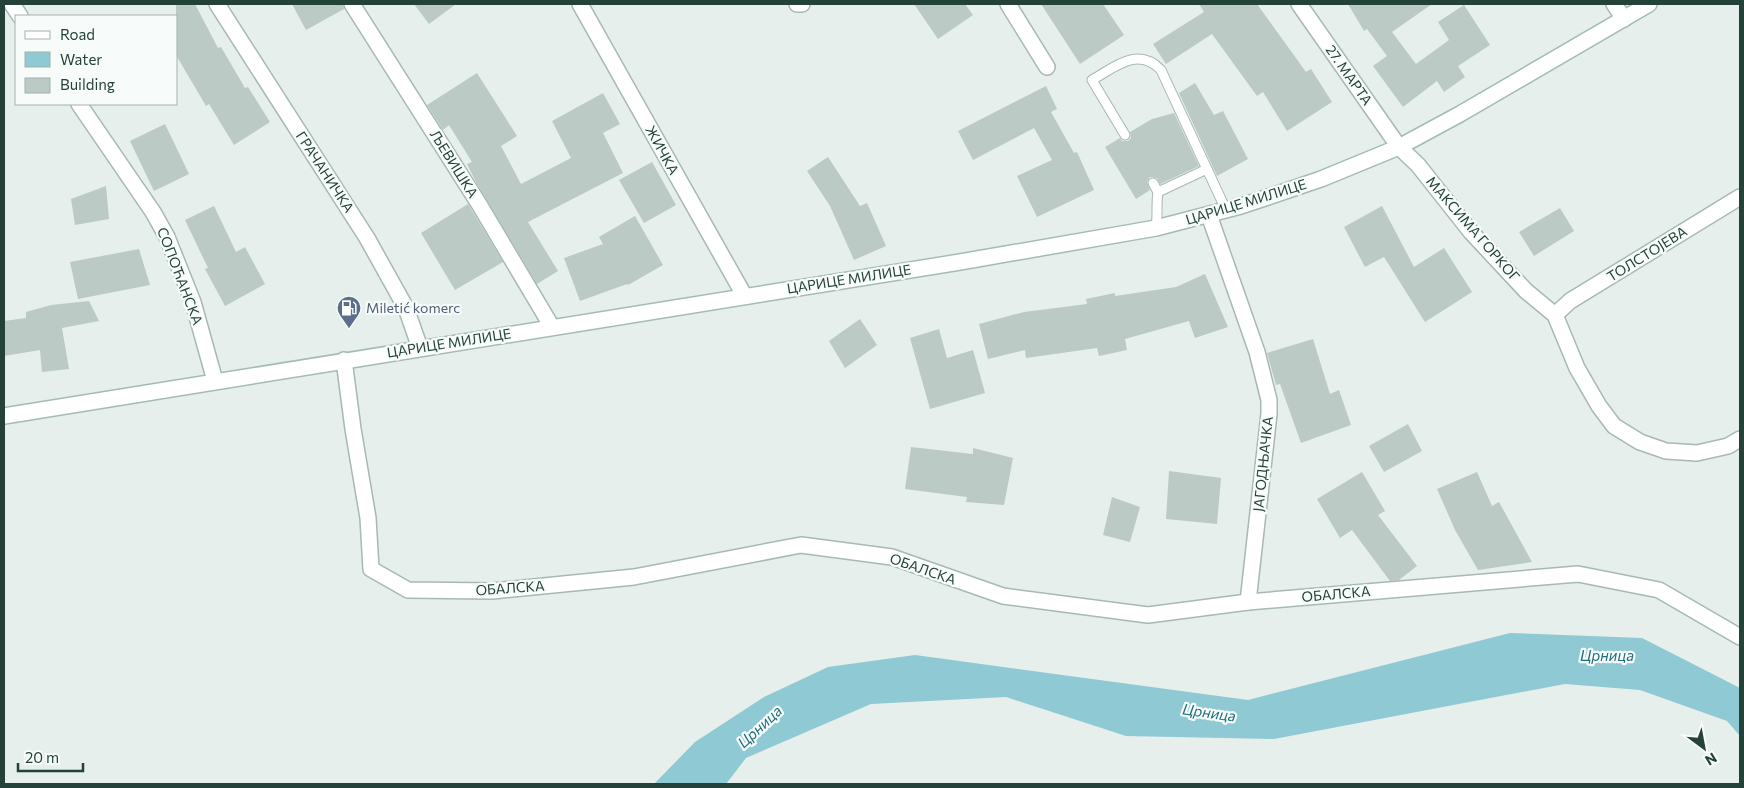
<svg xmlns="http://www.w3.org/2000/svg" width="1744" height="788" font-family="Commissioner,sans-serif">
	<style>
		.water { fill: #8ec9d4 }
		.building { fill: #bbcac4 }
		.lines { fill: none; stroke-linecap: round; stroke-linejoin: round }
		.service-casing { stroke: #a8b8b2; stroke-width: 11 }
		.minor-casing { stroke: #a8b8b2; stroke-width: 18 }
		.secondary-casing { stroke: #a4bbb3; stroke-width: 18 }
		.service { stroke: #fff; stroke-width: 9 }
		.minor { stroke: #fff; stroke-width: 15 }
		.secondary { stroke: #fff; stroke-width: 15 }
		.labels { text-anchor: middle; stroke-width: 4.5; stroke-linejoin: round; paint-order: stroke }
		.street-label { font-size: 14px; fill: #24423a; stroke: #f7fbf9 }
		.service-label { font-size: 14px; fill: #4e5e75; stroke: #f7fbf9; text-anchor: start }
		.water-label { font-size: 15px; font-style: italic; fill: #1c6f80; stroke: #f7fbf9 }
	</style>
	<rect width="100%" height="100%" fill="#e6efeb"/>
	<!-- water -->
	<path class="water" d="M1510,633L1642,638L1740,688V736L1727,721L1640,690L1565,684L1274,739L1126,736L1006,697L871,704L746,758L726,784H654L695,742L764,697L828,667L915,655L1248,700Z"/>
	<!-- building -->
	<g class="building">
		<path d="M176,4H195L218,48L221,47L245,88L248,87L270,122L234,145L209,104L206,106L176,55Z"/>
		<path d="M292,4H343L344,9L306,30Z"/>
		<path d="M414,4H456L429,24Z"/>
		<path d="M914,4H965L973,15L938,39Z"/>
		<path d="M1041,4H1103L1124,35L1080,64Z"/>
		<path d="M1199,4H1257L1306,72L1311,69L1332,102L1287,131L1263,92L1257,96L1212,34L1166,64L1153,44L1204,12Z"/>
		<path d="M1348,4H1432L1392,32L1416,64L1449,40L1438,22L1464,5L1490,45L1458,66L1465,77L1444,92L1437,81L1403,107L1373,66L1387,56L1367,29L1364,31Z"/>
		<path d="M477,73L517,136L501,146L521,184L571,158L552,121L603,93L620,124L603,133L623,173L528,222L558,271L537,284L476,182L467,164L472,162L449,125L443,130L427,105Z"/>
		<path d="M1195,83L1214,115L1223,111L1248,159L1217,176L1179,93Z"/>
		<path d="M1046,86L1057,109L1051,112L1074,153L1077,152L1094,190L1037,217L1017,176L1052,160L1034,128L973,160L958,131Z"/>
		<path d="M1174,113L1199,166L1160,184L1157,178L1150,177L1147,182L1150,190L1136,199L1105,147L1120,138L1122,141H1128L1131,138L1130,132L1152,119Z"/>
		<path d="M165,124L189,174L154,191L130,141Z"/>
		<path d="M828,157L860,206L867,203L886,246L854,260L830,206L807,171Z"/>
		<path d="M652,162L676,205L644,223L619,180Z"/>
		<path d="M106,186L109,219L75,225L71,199Z"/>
		<path d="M468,204L503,262L455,290L421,233Z"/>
		<path d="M214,206L236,252L245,247L265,284L225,306L205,269L208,268L185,220Z"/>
		<path d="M1382,206L1414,267L1444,248L1472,292L1425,322L1384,257L1365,267L1344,227Z"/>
		<path d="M1560,208L1574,231L1534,256L1519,232Z"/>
		<path d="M635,216L663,265L628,285L627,284L580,301L564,258L603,244L599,237Z"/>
		<path d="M139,249L150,285L78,299L70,262Z"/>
		<path d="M1205,274L1228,327L1195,338L1189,321L1125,339L1127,350L1099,356L1097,348L1026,358L1025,350L988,359L979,324L1024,312L1087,304L1086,299L1115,293V296L1176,287Z"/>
		<path d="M89,301L99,321L62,328L69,369L42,372L40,350L4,356V321L26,318V312L51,305Z"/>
		<path d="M860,319L877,345L845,368L829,341Z"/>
		<path d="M939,329L947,358L973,350L985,393L930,409L910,338Z"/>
		<path d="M1313,339L1330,394L1339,390L1351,425L1301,443L1280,384L1276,385L1267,353Z"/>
		<path d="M1408,424L1422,451L1384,472L1369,446Z"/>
		<path d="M911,447L973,454V448L1013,458L1004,505L966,502L967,497L905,489Z"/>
		<path d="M1169,471L1221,478L1217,524L1166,519Z"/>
		<path d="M1362,472L1385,511L1378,515L1417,566L1399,580L1390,581L1352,530L1340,538L1317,499Z"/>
		<path d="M1477,472L1492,506L1499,502L1532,562L1478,570L1455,530L1437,489Z"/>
		<path d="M1112,497L1140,507L1130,542L1103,535Z"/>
	</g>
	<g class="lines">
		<defs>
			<g id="service">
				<path d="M1125,135L1092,80C1115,67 1138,46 1161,70L1226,210"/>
				<path d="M1153,183L1158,192C1156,204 1158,216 1156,228"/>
				<path d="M1158,192L1207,169"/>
			</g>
			<g id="minor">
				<path d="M12,4L20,16"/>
				<path d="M217,4L367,238L406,308L420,348"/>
				<path d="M352,4L479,204L552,327"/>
				<path d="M580,4L744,295"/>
				<path d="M797,4H802"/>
				<path d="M1008,4L1047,67"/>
				<path d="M1299,4L1399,147L1418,165L1471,232L1526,291L1555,315L1577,368L1599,406L1614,426L1640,442L1666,451L1697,453L1728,446L1740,439"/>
				<path d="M1614,4L1624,19"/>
				<path d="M79,104L153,212L167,237L193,302L215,381"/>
				<path d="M1209,215L1257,352L1269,400V414L1248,602"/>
				<path d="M1555,315L1570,301L1740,197"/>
				<path d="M344,360L353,429L368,518L371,569L408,590L492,591L634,577L801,545L892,557L1003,596L1148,615L1248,602L1578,574L1659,590L1740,637"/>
			</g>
			<path id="secondary" d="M4,416L960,262L1156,228L1241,206L1274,195L1321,179L1399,147L1460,114L1649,4"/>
		</defs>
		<!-- service casing -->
		<use href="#service" class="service-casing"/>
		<!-- minor casing -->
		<use href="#minor" class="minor-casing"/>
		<!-- secondary casing -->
		<use href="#secondary" class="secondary-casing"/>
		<!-- service -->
		<use href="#service" class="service"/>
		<!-- minor -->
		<use href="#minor" class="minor"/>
		<!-- secondary -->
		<use href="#secondary" class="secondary"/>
	</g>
	<!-- icons -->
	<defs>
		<symbol id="fuel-pin" viewBox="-11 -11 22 30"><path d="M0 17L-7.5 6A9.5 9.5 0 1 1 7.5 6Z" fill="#5c6f8a" stroke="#f7fbf9"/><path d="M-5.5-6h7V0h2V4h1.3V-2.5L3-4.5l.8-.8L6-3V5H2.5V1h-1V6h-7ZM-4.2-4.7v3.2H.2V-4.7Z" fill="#fff"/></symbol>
	</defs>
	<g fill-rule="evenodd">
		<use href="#fuel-pin" x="335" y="294" width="28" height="38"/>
	</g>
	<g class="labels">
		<!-- street labels -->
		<g class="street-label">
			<text transform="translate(1349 75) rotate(55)" y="5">27. МАРТА</text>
			<text transform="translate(662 150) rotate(61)" y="5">ЖИЧКА</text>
			<text transform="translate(454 164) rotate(58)" y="5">ЉЕВИШКА</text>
			<text transform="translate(325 172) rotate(57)" y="5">ГРАЧАНИЧКА</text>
			<text transform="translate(1246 202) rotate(-17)" y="5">ЦАРИЦЕ МИЛИЦЕ</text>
			<text transform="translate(1473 229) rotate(49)" y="5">МАКСИМА ГОРКОГ</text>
			<text transform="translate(1647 254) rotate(-32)" y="5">ТОЛСТОЈЕВА</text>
			<text transform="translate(180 276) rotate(69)" y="5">СОПОЋАНСКА</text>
			<text transform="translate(849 279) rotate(-9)" y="5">ЦАРИЦЕ МИЛИЦЕ</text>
			<text transform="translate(449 343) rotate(-9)" y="5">ЦАРИЦЕ МИЛИЦЕ</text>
			<text transform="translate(1263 464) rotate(-84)" y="5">ЈАГОДЊАЧКА</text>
			<text transform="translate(923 569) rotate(19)" y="5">ОБАЛСКА</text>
			<text transform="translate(510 588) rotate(-4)" y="5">ОБАЛСКА</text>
			<text transform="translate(1336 594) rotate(-5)" y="5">ОБАЛСКА</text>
		</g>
		<!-- service labels -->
		<g class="service-label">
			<text x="366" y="313">Miletić komerc</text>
		</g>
		<!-- water labels -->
		<g class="water-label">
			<text x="1607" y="661">Црница</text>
			<text transform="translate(1209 713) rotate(8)" y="5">Црница</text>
			<text transform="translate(760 727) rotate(-43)" y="5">Црница</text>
		</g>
	</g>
	<!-- border -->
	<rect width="1744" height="788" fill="none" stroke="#24423a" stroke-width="10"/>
	<!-- legend -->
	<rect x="15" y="15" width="162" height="90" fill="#f7fbf9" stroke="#a3b1ad"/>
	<rect x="25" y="31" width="25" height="8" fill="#ffffff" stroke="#a3b1ad"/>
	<text x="60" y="40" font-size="15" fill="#24423a">Road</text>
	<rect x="25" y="52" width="25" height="15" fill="#8ec9d4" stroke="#a3b1ad"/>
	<text x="60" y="65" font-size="15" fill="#24423a">Water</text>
	<rect x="25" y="78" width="25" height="15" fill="#bbcac4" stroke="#a3b1ad"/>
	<text x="60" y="90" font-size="15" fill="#24423a">Building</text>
	<!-- north arrow -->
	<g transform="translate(1704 748) rotate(148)" stroke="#f7fbf9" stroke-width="4" paint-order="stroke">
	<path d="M0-4L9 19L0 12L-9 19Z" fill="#24423a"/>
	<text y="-8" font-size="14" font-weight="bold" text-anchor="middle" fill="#24423a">N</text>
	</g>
	<!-- scale -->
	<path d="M18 763v8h65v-8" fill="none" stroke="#24423a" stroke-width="2.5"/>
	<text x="25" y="763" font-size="15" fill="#24423a" stroke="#f7fbf9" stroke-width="4" paint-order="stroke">20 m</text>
</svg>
